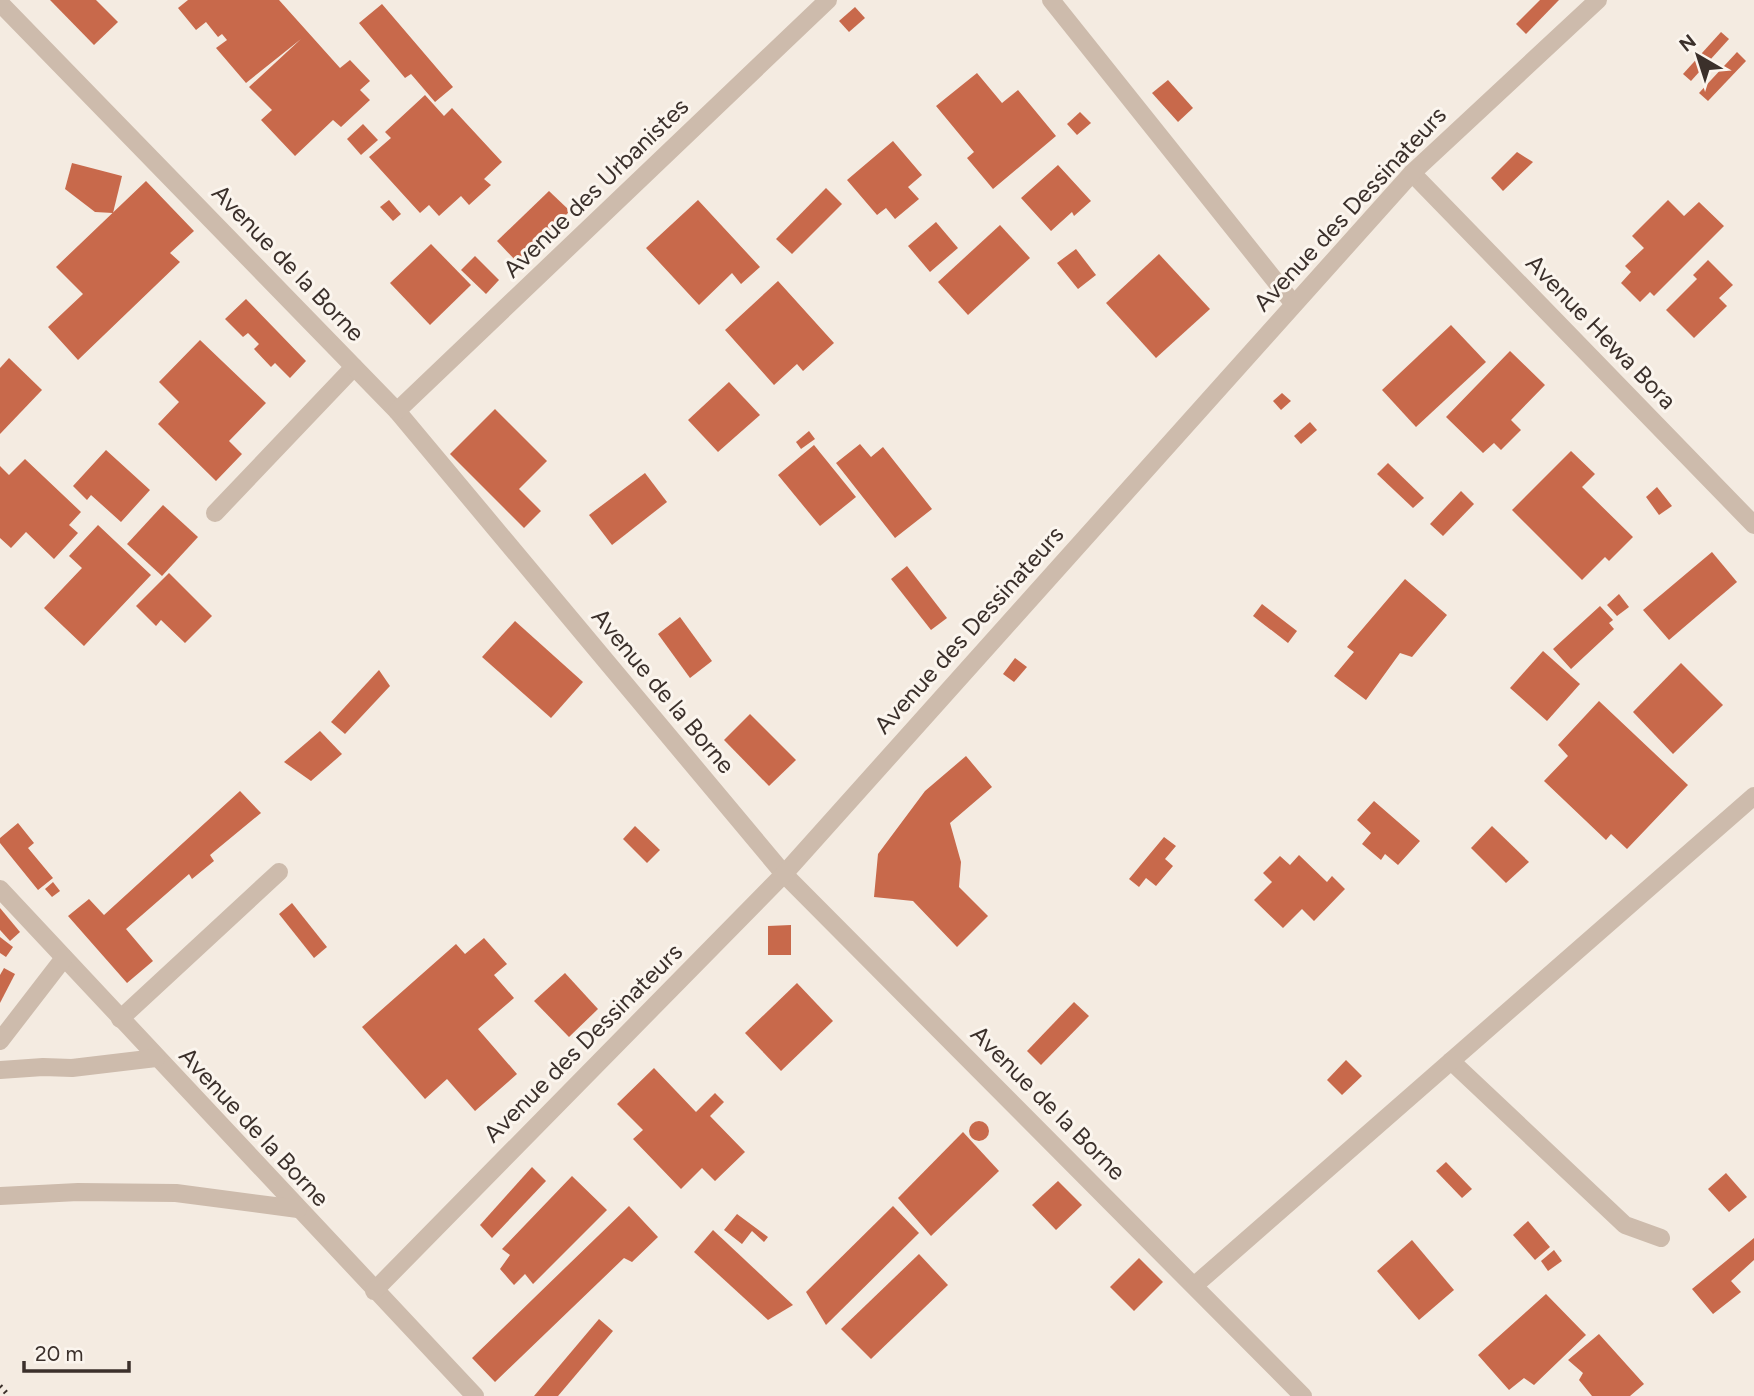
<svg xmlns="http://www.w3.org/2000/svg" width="1754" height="1396" font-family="Figtree,sans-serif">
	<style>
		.building { fill: #c8694b }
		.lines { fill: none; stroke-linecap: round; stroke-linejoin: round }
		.lane { stroke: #cdbbac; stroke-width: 18 }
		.street { stroke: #cdbbac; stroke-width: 18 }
		.rail { stroke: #3b302b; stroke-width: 5; stroke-dasharray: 2 5; stroke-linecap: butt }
		.labels { text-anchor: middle; stroke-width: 6; stroke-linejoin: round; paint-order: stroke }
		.street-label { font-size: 24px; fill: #3b302b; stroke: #fbf5ee }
	</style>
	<rect width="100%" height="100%" fill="#f4ebe1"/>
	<!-- building -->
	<g class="building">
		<path d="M50,0H96L118,22L94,45Z"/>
		<path d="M188,0H279L340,68L350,60L370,81L360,90L370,100L341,127L333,120L295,156L261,120L272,110L249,87L301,39L246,83L216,48L227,40L222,34L218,37L206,22L196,30L178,8Z"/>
		<path d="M1540,0H1559L1526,34L1516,24Z"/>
		<path d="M382,4L453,87L435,102L411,74L405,78L359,23Z"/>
		<path d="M855,7L865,18L849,32L839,21Z"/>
		<path d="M1721,32L1729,39L1691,81L1683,74Z"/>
		<path d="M1737,52L1746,61L1708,101L1699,93Z"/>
		<path d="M977,73L1002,103L1018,90L1056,136L993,189L967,158L974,152L936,106Z"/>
		<path d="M1168,80L1193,108L1178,122L1152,93Z"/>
		<path d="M425,95L444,116L452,108L502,162L484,179L491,185L469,205L461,196L439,216L429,205L420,213L369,157L391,138L385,132Z"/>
		<path d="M1080,112L1091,123L1077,135L1067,124Z"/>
		<path d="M363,124L378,140L361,155L347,139Z"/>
		<path d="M893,141L922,175L908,187L919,199L895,219L886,208L877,215L847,180Z"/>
		<path d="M1517,152L1533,162L1503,191L1491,178Z"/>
		<path d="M72,163L122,176L113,213L95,212L65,189Z"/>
		<path d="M1058,165L1091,201L1074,216L1072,212L1051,231L1021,198Z"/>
		<path d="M146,181L194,231L170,253L180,262L78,360L48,327L83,294L56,267Z"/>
		<path d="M826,188L842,204L792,254L776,239Z"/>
		<path d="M549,191L570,211L517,262L497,241Z"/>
		<path d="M389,200L401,214L393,221L380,207Z"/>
		<path d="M698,200L760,267L741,284L732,273L699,305L646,248Z"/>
		<path d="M1668,200L1684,216L1699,202L1724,226L1654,296L1650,292L1640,302L1621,283L1631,272L1625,266L1644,248L1632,236Z"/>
		<path d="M936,222L958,248L930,272L908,246Z"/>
		<path d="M1000,225L1030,258L968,315L938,282Z"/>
		<path d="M431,244L471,285L430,325L390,283Z"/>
		<path d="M1076,249L1096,275L1078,289L1057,263Z"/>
		<path d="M1159,254L1210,309L1156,358L1106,303Z"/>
		<path d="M475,256L499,280L486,294L461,270Z"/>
		<path d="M1708,260L1733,285L1719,298L1727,306L1694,338L1666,310L1697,279L1693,275Z"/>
		<path d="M778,281L834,343L803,371L797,364L774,385L725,330Z"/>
		<path d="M246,299L306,361L290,378L275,363L271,367L254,349L259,344L248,333L243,337L225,319Z"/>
		<path d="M1451,325L1486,362L1416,427L1382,390Z"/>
		<path d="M200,340L266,403L229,441L242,454L216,481L158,424L179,402L159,382Z"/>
		<path d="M1510,351L1545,385L1511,420L1521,430L1501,450L1494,443L1483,453L1446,417Z"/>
		<path d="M9,358L42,390L0,434V368Z"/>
		<path d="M729,382L760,415L718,452L688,420Z"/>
		<path d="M1282,393L1291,401L1281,410L1273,401Z"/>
		<path d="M495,409L547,461L519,489L541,511L524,528L450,454Z"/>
		<path d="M1310,422L1317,430L1301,444L1294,436Z"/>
		<path d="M809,431L815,439L801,449L796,442Z"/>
		<path d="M860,444L871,457L883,447L932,509L895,538L836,463Z"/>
		<path d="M814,445L856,497L820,526L778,475Z"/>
		<path d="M106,450L150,490L121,522L91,495L87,500L73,486Z"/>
		<path d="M1571,451L1595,474L1582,487L1633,537L1609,561L1605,557L1582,580L1512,510Z"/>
		<path d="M25,459L81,512L69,525L78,533L54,559L26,532L11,548L0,538V466L9,475Z"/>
		<path d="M1388,463L1424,498L1413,508L1377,474Z"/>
		<path d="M645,473L667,502L612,545L589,515Z"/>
		<path d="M1657,487L1672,506L1659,515L1646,497Z"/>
		<path d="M1461,491L1474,504L1443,536L1430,524Z"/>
		<path d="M163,505L198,537L162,576L127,544Z"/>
		<path d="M98,525L151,575L84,646L44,608L82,568L69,556Z"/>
		<path d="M1712,552L1737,582L1669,640L1643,610Z"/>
		<path d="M907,566L947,618L931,630L891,579Z"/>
		<path d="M169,573L212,616L185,643L161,620L156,626L136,606Z"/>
		<path d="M1405,579L1447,615L1412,657L1400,653L1366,700L1334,676L1354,652L1347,647Z"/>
		<path d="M1619,594L1629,607L1617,616L1607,605Z"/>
		<path d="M1262,604L1297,631L1288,643L1253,616Z"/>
		<path d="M1600,606L1613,620L1609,623L1614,629L1571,669L1553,649Z"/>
		<path d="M680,617L712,661L690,678L658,634Z"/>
		<path d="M515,621L583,682L551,718L482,657Z"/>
		<path d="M1543,651L1580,684L1547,721L1510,688Z"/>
		<path d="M1015,658L1027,667L1014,682L1003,674Z"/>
		<path d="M1681,663L1723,705L1673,754L1633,712Z"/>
		<path d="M379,670L390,686L345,734L331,722Z"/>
		<path d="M1599,701L1688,785L1627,849L1611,834L1606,840L1544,781L1568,756L1558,745Z"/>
		<path d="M750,714L796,760L769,786L724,740Z"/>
		<path d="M320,731L342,754L311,781L284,762Z"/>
		<path d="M966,756L992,787L950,823L961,862L959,887L988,916L957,947L913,901L874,897L878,854L925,791Z"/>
		<path d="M240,791L261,813L210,855L214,861L192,879L189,874L126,929L153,961L127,983L68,916L89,899L104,915Z"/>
		<path d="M1374,801L1420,841L1398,865L1385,854L1381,860L1362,844L1371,833L1357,820Z"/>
		<path d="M18,823L34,843L28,848L53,878L38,890L0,843V838Z"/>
		<path d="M635,826L660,850L647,863L623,839Z"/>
		<path d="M1492,826L1529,862L1506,883L1471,848Z"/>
		<path d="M1164,837L1176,846L1165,859L1173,866L1156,886L1146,878L1139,887L1129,879Z"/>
		<path d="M1299,855L1327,882L1332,876L1345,889L1314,921L1302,909L1283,928L1254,900L1272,882L1263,873L1280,856L1290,865Z"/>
		<path d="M53,882L60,891L52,897L45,889Z"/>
		<path d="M292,903L327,947L314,958L279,914Z"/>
		<path d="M0,908L20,932L10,941L0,930Z"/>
		<path d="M791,925V955H768V926Z"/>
		<path d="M0,937L13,947L6,957L0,953Z"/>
		<path d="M484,938L507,964L494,975L514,998L478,1029L517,1074L475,1111L447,1079L425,1099L362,1027L456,944L465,954Z"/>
		<path d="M4,968L15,974L0,1003V975Z"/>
		<path d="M565,973L598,1009L569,1037L534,1001Z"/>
		<path d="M797,983L833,1021L781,1071L745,1033Z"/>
		<path d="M1074,1002L1089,1016L1041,1065L1027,1051Z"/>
		<path d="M1346,1060L1362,1076L1342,1095L1327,1080Z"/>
		<path d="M654,1068L696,1112L715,1093L724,1102L710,1116L745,1152L715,1181L702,1168L681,1189L633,1139L643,1130L617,1104Z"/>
		<circle cx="979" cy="1131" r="10"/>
		<path d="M963,1132L999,1171L931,1236L898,1198Z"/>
		<path d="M1446,1162L1472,1189L1462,1198L1436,1171Z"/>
		<path d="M532,1167L546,1181L492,1238L480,1225Z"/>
		<path d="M1726,1173L1747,1197L1729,1212L1708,1189Z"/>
		<path d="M572,1176L607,1210L533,1284L525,1274L514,1285L500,1269L510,1255L502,1249Z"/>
		<path d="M1058,1181L1082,1205L1056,1230L1032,1205Z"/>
		<path d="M629,1206L658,1237L632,1262L624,1258L495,1382L472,1358Z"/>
		<path d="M893,1206L919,1233L826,1325L806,1292Z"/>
		<path d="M737,1214L768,1237L764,1242L752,1231L742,1244L724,1230Z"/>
		<path d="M1528,1221L1550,1247L1535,1260L1513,1235Z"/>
		<path d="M713,1230L793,1305L768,1320L694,1252Z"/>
		<path d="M1754,1238V1260L1731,1281L1741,1292L1713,1314L1692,1289Z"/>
		<path d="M1412,1240L1454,1290L1419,1320L1377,1271Z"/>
		<path d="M1554,1250L1562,1261L1548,1271L1541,1261Z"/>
		<path d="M919,1254L948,1285L871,1359L841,1329Z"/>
		<path d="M1139,1258L1163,1282L1134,1311L1110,1287Z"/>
		<path d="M1546,1294L1586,1335L1534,1385L1524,1378L1509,1390L1478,1355Z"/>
		<path d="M599,1319L613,1331L558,1396H534Z"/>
		<path d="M1599,1334L1644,1384L1630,1396H1592L1579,1380L1583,1373L1568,1360Z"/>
	</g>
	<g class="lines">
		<!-- lane -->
		<g class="lane">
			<path d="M215,513L354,367"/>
			<path d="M120,1019L279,872"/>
			<path d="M1451,1061L1625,1225L1661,1238"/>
		</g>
		<!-- street -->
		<g class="street">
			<path d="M1051,0L1293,303"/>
			<path d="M0,3L397,411L784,874L1303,1396"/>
			<path d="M1412,173L1754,525"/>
			<path d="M397,411L828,0"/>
			<path d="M0,889L475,1396"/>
			<path d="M0,1041L64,958"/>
			<path d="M0,1070L43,1067L72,1068L156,1058"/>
			<path d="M0,1196L78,1192L176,1193L298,1209"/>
			<path d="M1195,1285L1754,796"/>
			<path d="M374,1291L784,874L1412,173L1598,0"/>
		</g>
		<!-- rail -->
		<path class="rail" d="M0,1386L9,1396"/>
	</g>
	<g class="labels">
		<!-- street labels -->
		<g class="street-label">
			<text transform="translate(596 188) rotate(-44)" y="8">Avenue des Urbanistes</text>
			<text transform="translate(1350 209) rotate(-47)" y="8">Avenue des Dessinateurs</text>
			<text transform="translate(288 263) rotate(46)" y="8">Avenue de la Borne</text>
			<text transform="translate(1601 332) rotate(46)" y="8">Avenue Hewa Bora</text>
			<text transform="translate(969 630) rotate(-48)" y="8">Avenue des Dessinateurs</text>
			<text transform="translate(663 691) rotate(50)" y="8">Avenue de la Borne</text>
			<text transform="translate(583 1043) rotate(-45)" y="8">Avenue des Dessinateurs</text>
			<text transform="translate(1048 1103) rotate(45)" y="8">Avenue de la Borne</text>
			<text transform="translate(254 1127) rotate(47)" y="8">Avenue de la Borne</text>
		</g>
	</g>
	<!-- north arrow -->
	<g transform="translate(1698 56) rotate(321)" stroke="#fbf5ee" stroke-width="5" paint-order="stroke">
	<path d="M0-5L12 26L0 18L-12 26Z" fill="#3b302b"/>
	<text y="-10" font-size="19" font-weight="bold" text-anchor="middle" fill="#3b302b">N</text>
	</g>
	<!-- scale -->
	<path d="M24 1361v10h105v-10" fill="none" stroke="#3b302b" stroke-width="3.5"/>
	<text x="35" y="1361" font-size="21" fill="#3b302b" stroke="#fbf5ee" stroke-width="5" paint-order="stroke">20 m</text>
</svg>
